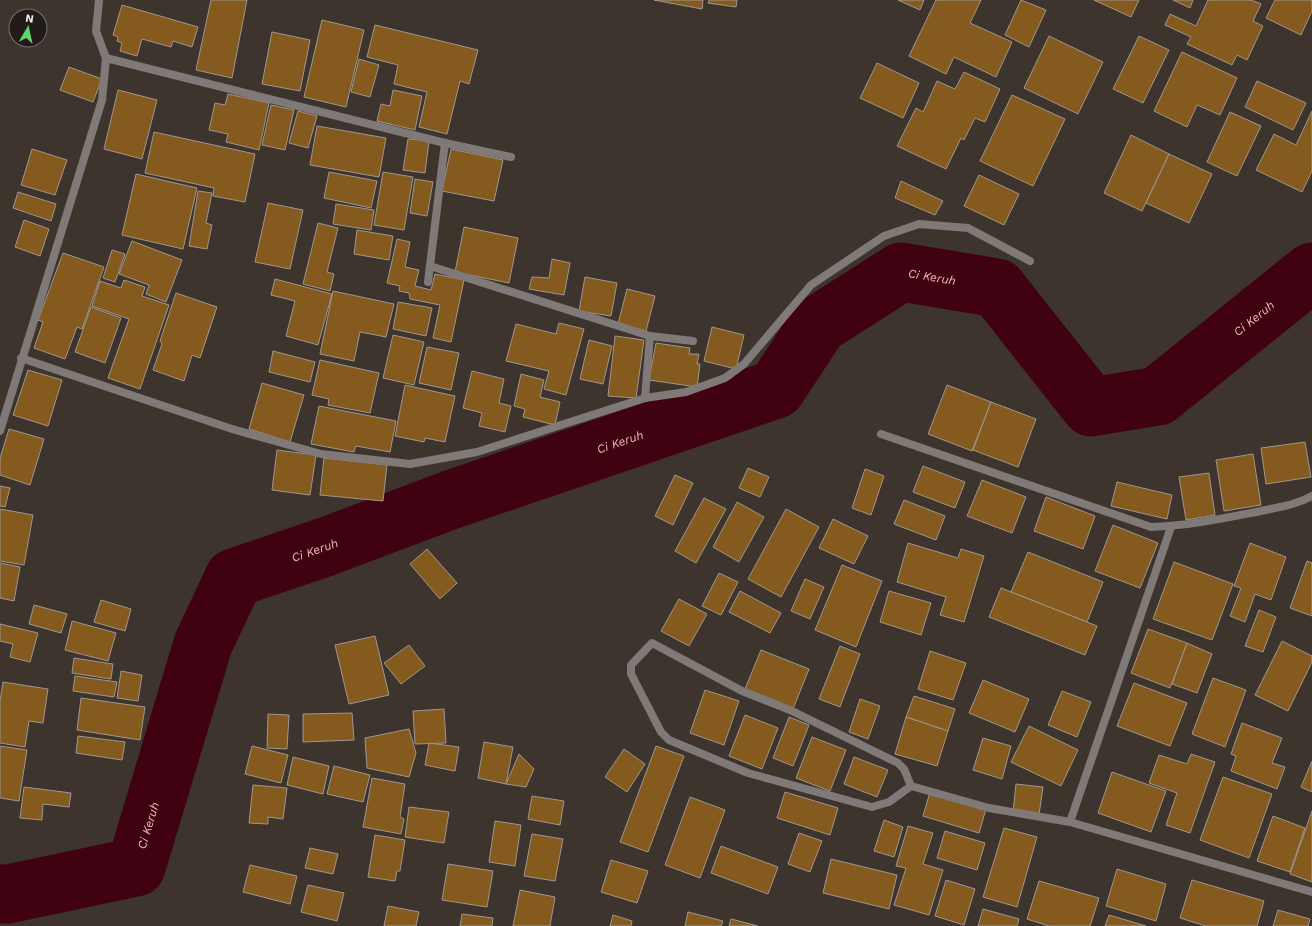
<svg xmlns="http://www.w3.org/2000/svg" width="1312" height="926" font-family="'Work Sans',sans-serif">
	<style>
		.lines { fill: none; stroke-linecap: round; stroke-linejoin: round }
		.river { stroke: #400110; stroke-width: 59 }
		.building { fill: #855a1f; stroke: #9f978e }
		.minor { stroke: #7f7a78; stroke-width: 8 }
		.labels { text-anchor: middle; stroke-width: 3; stroke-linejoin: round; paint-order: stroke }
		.water-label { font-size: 12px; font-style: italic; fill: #f5b6ba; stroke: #211c1a }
	</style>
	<rect width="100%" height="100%" fill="#3d342e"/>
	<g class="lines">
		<!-- river -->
		<path class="river" id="s1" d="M0,894H8L136,867L203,644L234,578L328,546L450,500L776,389L818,325L901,272L997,288L1091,407L1158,396L1312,272"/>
	</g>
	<!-- building -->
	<g class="building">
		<path d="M211,0H247L232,78L196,70Z"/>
		<path d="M654,0H703L702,9Z"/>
		<path d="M709,0H737L736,7L708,3Z"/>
		<path d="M898,0H924L920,10Z"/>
		<path d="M936,0H981L970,23L1012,42L996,77L954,57L946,74L909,56Z"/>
		<path d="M1021,0L1046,10L1029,47L1005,35Z"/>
		<path d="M1094,0H1139L1131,17Z"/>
		<path d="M1173,0H1193L1190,8Z"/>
		<path d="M1208,0H1251L1261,4L1253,21L1263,26L1247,60L1237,55L1232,65L1187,44L1191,37L1165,25L1170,14L1196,26Z"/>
		<path d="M1275,0H1312V11L1301,35L1266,18Z"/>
		<path d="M122,5L198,27L192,47L173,41L171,47L142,39L137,56L120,51L122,43L117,41L118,37L113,35Z"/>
		<path d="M322,20L364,30L346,107L304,97Z"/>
		<path d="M375,25L478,50L469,84L460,81L447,134L419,127L427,92L394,84L398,65L367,57Z"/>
		<path d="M272,32L310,40L300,91L262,84Z"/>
		<path d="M1049,36L1103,62L1078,114L1024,88Z"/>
		<path d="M1139,36L1169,50L1143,103L1113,89Z"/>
		<path d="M1182,52L1237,78L1220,115L1197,105L1187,127L1154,111Z"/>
		<path d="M359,59L379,65L370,97L351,92Z"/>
		<path d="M877,63L919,83L903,118L860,98Z"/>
		<path d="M69,67L102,79L93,102L60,90Z"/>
		<path d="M964,72L1000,89L985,122L975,118L964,140L961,138L946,169L897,146L916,108L923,112L937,81L955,89Z"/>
		<path d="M1257,81L1306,103L1293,130L1245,107Z"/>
		<path d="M118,90L157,100L142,159L104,149Z"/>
		<path d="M393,90L422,96L415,130L377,121L381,104L390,106Z"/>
		<path d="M228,94L269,103L259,150L226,142L228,134L209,130L215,103L225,105Z"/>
		<path d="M1012,95L1065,119L1033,186L980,161Z"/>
		<path d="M271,105L294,110L285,150L262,145Z"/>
		<path d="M298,111L317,116L308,148L289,143Z"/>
		<path d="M1312,111V171L1302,192L1256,170L1274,134L1296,145Z"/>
		<path d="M1230,112L1261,126L1237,176L1207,162Z"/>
		<path d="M317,126L386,138L379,177L310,165Z"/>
		<path d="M154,132L255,154L245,202L213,196L214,188L145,173Z"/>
		<path d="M1131,135L1169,154L1142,211L1104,193Z"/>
		<path d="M408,139L429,141L425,173L403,170Z"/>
		<path d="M32,149L67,160L55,195L21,185Z"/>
		<path d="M451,149L503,160L494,201L442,191Z"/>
		<path d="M1169,154L1212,174L1189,223L1146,203Z"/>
		<path d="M329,172L377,181L371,208L324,198Z"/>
		<path d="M383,172L413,177L404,230L374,225Z"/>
		<path d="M136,174L197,188L183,249L122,235Z"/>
		<path d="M979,175L1019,194L1004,225L964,206Z"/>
		<path d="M415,179L433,182L427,216L410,213Z"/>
		<path d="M901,181L943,201L935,215L895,198Z"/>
		<path d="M198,191L212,193L206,223L212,225L207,249L189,246Z"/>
		<path d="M18,192L56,204L51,221L13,208Z"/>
		<path d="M268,203L303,210L290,269L255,262Z"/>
		<path d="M336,204L374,210L371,230L333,224Z"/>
		<path d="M24,220L49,229L40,256L15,247Z"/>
		<path d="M318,223L338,228L327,272L334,274L330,291L303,284Z"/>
		<path d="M464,227L518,238L509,283L455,272Z"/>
		<path d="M357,230L393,236L389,260L354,254Z"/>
		<path d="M397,239L410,242L405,267L419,270L415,286L431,290L435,274L464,280L451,342L433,338L440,305L410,299L409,293L399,291L400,286L387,283Z"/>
		<path d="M132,241L182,260L166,302L146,294L149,285L119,274Z"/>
		<path d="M112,250L125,254L115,282L103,278Z"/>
		<path d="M63,253L104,267L82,329L77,327L65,359L34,348L43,322L38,320Z"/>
		<path d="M552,259L570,263L564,295L529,289L532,277L549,278Z"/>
		<path d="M585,277L617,283L611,316L579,311Z"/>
		<path d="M275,279L332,294L318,345L286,336L295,301L271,295Z"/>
		<path d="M124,280L145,287L142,296L169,305L140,389L108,378L129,319L92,306L100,281L121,288Z"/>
		<path d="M627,289L655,296L646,331L618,324Z"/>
		<path d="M333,291L394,304L386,337L360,332L354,361L320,354Z"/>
		<path d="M176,293L217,307L200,358L192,355L184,381L153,370L162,344L160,341Z"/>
		<path d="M398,302L432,308L426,336L393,329Z"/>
		<path d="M91,307L121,318L105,363L75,352Z"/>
		<path d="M559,323L584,329L566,395L544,389L549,371L506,361L516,324L556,334Z"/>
		<path d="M712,327L744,335L736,369L704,361Z"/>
		<path d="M393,335L424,342L414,385L383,378Z"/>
		<path d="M615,336L644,340L636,398L608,396Z"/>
		<path d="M589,340L612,346L603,384L580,379Z"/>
		<path d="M656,343L690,348L689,354H699L697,364H700L697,387L649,380Z"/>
		<path d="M427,347L459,353L451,390L419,383Z"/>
		<path d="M273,351L315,362L310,382L269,372Z"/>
		<path d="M320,360L379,373L370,413L328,405L329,399L312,395Z"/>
		<path d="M28,370L62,380L48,426L13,415Z"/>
		<path d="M472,371L504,379L499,403L511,406L505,432L479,426L482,413L463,408Z"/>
		<path d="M521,374L544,380L540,397L560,402L555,425L523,417L525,409L514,406Z"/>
		<path d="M262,383L304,395L290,442L249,429Z"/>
		<path d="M405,385L455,396L445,442L425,438L424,442L395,436Z"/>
		<path d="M947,385L991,402L972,451L928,434Z"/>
		<path d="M991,402L1036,419L1018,467L973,450Z"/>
		<path d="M319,406L396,421L390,452L356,446L354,452L311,444Z"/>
		<path d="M9,429L44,439L30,485L0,475V458Z"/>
		<path d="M1305,442L1311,477L1266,484L1261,448Z"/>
		<path d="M277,450L316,455L310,495L272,490Z"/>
		<path d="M1253,454L1261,505L1224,511L1216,460Z"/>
		<path d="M324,458L387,465L383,501L320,495Z"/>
		<path d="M923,466L965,482L955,508L913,492Z"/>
		<path d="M748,468L769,477L760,497L739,488Z"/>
		<path d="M865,469L884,476L871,515L852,508Z"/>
		<path d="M1209,473L1215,515L1186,520L1179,477Z"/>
		<path d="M675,475L693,483L673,525L655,516Z"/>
		<path d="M982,480L1026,497L1012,533L967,516Z"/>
		<path d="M1117,482L1172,495L1167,519L1111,506Z"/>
		<path d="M0,486L10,488L5,507L0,506Z"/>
		<path d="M1046,497L1095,516L1083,549L1034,531Z"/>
		<path d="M704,498L726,509L696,563L675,551Z"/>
		<path d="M904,500L945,516L936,540L894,524Z"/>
		<path d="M737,502L764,517L739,562L713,547Z"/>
		<path d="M0,509L33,515L24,565L0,561Z"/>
		<path d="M786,509L819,527L781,597L748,579Z"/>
		<path d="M833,519L868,536L854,564L819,548Z"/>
		<path d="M1113,525L1158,543L1140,588L1095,571Z"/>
		<path d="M908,543L958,558L961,549L984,556L964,622L940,615L946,597L897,582Z"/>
		<path d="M1250,543L1286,557L1271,600L1255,594L1245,622L1230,616L1241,588L1234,586Z"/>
		<path d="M427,549L457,583L440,599L410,564Z"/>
		<path d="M1028,552L1103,582L1087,622L1011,592Z"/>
		<path d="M1307,561L1312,563V616L1290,608Z"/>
		<path d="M1174,562L1233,584L1212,640L1153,619Z"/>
		<path d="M0,563L20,567L14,601L0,598Z"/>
		<path d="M842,565L882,581L856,647L815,630Z"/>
		<path d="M719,573L738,582L721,615L702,606Z"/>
		<path d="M805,579L824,587L810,619L791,611Z"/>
		<path d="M1001,588L1097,626L1085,655L989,617Z"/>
		<path d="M740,591L781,613L770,633L729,612Z"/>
		<path d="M889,591L931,603L921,635L880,622Z"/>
		<path d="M679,599L707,614L689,646L661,631Z"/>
		<path d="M101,600L131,609L125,631L94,622Z"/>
		<path d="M34,605L67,614L61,633L29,624Z"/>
		<path d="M1259,610L1276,617L1263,652L1245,646Z"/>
		<path d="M72,621L116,633L108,661L65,650Z"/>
		<path d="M0,624L38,633L30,662L10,657L13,644L0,641Z"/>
		<path d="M1148,629L1187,643L1170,688L1131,673Z"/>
		<path d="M375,636L389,695L349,704L335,645Z"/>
		<path d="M1282,641L1312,656V662L1288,711L1255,695Z"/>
		<path d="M1187,643L1212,654L1197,693L1172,684Z"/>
		<path d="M409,645L425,666L401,684L384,663Z"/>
		<path d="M840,646L860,654L840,707L819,699Z"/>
		<path d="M761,650L809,669L793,709L745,689Z"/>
		<path d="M930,651L966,663L953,700L918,689Z"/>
		<path d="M74,658L113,664L111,679L72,673Z"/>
		<path d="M121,671L142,675L138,701L117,698Z"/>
		<path d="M75,676L117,682L114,697L73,691Z"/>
		<path d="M1213,678L1246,690L1225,747L1192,734Z"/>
		<path d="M983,680L1029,699L1015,732L969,713Z"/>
		<path d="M3,682L48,689L43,723L29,721L25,747L0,743V701Z"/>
		<path d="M1134,683L1187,703L1170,746L1117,726Z"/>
		<path d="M705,690L739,701L724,745L690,733Z"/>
		<path d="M1062,691L1091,702L1077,737L1048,725Z"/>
		<path d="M914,696L955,709L948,731L906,717Z"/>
		<path d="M81,698L145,707L140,740L77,730Z"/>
		<path d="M860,699L880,706L868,739L849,732Z"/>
		<path d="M444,709L446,743L415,744L413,711Z"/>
		<path d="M352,713L354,740L303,742V714Z"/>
		<path d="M268,714L289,715L287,749L267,748Z"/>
		<path d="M745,715L778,728L762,769L729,756Z"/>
		<path d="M789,717L809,725L793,766L773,758Z"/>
		<path d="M906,717L948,731L937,766L895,754Z"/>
		<path d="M1242,723L1282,738L1272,763L1285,767L1277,789L1231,771L1236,756L1231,754Z"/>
		<path d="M1029,726L1078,750L1061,786L1011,762Z"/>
		<path d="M409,729L416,753L409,777L367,768L365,738Z"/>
		<path d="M78,736L125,742L122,760L76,753Z"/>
		<path d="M812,737L846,750L830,791L796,778Z"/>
		<path d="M983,738L1011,746L1002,779L973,770Z"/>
		<path d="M484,742L513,747L506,784L478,778Z"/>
		<path d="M429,743L459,747L455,771L425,765Z"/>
		<path d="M0,746L27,750L19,801L0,798Z"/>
		<path d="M252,746L288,755L281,783L245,774Z"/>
		<path d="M656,746L684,756L648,852L620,842Z"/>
		<path d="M624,749L645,764L627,792L605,777Z"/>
		<path d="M519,754L534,769L526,787L506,784Z"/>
		<path d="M1191,754L1215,762L1190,833L1166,825L1177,793L1149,783L1159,755L1187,764Z"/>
		<path d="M293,757L329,766L323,794L287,785Z"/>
		<path d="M854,757L888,770L877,797L844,784Z"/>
		<path d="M1312,761V792L1301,787Z"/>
		<path d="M334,766L370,775L363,802L327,794Z"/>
		<path d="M1112,772L1166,791L1151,832L1098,813Z"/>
		<path d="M1223,777L1272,794L1249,858L1200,840Z"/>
		<path d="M372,778L405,784L400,817L404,819L401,834L363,827Z"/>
		<path d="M1016,784L1043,787L1039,815L1013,812Z"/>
		<path d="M253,785L287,788L283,819L268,817V824L249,823Z"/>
		<path d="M24,787L71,793L69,807L43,804L42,820L20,818Z"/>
		<path d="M785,792L838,808L830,835L777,818Z"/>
		<path d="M930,792L986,809L979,833L923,816Z"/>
		<path d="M532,796L564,801L560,825L528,819Z"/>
		<path d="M690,797L725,810L700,878L665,865Z"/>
		<path d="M409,807L449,812L444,843L405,837Z"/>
		<path d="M1312,811V882L1290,874Z"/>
		<path d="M1273,816L1305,828L1290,872L1257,861Z"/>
		<path d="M884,820L903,827L894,857L874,851Z"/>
		<path d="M495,821L521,825L515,866L489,862Z"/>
		<path d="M908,826L933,833L923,864L943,870L929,915L894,905L906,868L896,866Z"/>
		<path d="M1004,828L1037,837L1017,907L983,897Z"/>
		<path d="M945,831L985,843L977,870L937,858Z"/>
		<path d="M799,833L822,841L810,872L788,864Z"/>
		<path d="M532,834L563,839L555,881L524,876Z"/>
		<path d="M375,835L405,840L400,871H397L395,881L368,877Z"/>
		<path d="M721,846L778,867L768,894L711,873Z"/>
		<path d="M310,848L338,854L333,874L305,868Z"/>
		<path d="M831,859L897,875L889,909L823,893Z"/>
		<path d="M611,860L648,871L637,903L601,892Z"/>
		<path d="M448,864L493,871L487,907L442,900Z"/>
		<path d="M250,865L297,876L290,904L243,892Z"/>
		<path d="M1117,869L1166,884L1156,921L1106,906Z"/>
		<path d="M946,880L975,889L964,925L935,916Z"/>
		<path d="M1192,880L1264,901L1257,926H1206L1180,918Z"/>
		<path d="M1039,881L1099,898L1090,926H1049L1027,919Z"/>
		<path d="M308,885L344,893L337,921L301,912Z"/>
		<path d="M520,890L555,897L550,926H513Z"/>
		<path d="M388,906L419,912L416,926H384Z"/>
		<path d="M983,909L1019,919L1017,926H978Z"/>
		<path d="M1278,910L1310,919L1308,926H1273Z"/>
		<path d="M688,912L723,921L721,926H685Z"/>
		<path d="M462,914L493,918L492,926H460Z"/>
		<path d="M613,915L632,921L631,926H610Z"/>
		<path d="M1109,915L1146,926H1105Z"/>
		<path d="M731,919L758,926H729Z"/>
	</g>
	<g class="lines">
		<!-- minor -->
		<g class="minor">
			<path d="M106,58L445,143L511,157"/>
			<path d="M430,266L650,336L693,341"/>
			<path d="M428,282L445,143"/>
			<path d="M21,358L232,429L321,454L410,464L477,452L645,398L686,392L725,378L744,364L811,285L884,236L919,224L968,228L1030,261"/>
			<path d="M645,398L650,336"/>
			<path d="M0,431L102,100L106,58L96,31L99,0"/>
			<path d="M881,434L1151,527C1188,526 1225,518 1261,511C1279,507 1296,505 1312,496"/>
			<path d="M911,786L904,769L898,763L790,710L742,691L652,643L631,665V674L661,732L669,740L748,773L872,807L889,802L911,786L989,808L1070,822L1312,892"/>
			<path d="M1070,822L1171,527"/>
		</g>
	</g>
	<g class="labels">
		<!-- water labels -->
		<g class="water-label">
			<text dy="4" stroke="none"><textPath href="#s1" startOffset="1225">Ci Keruh</textPath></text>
			<text dy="4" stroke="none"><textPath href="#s1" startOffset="1634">Ci Keruh</textPath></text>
			<text dy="4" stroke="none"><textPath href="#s1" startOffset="854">Ci Keruh</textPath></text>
			<text dy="4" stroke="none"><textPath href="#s1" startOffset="530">Ci Keruh</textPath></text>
			<text dy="4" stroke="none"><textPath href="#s1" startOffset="182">Ci Keruh</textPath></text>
		</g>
	</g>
	<!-- north arrow -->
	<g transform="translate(28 28) rotate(9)"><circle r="19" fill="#211c1a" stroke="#756f6c"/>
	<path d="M0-3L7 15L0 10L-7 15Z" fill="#60d56a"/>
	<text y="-6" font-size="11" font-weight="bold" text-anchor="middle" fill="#f2ece8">N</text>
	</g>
</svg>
